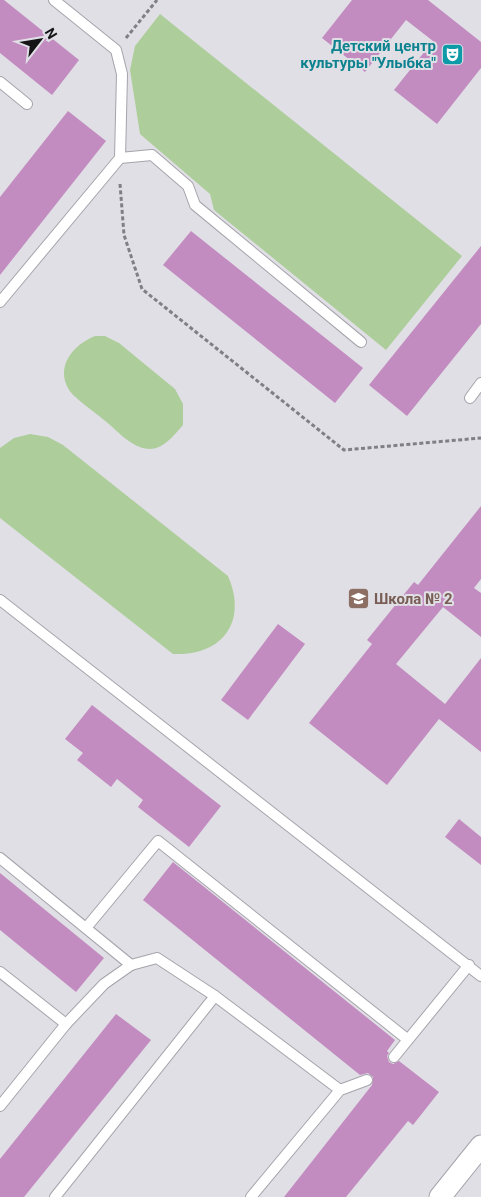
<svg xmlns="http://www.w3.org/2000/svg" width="481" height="1197" font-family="Roboto,sans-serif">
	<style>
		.green { fill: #adce9a }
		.building { fill: #c28cc0 }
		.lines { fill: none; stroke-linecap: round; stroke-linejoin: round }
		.service-casing { stroke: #a6a4ab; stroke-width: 12 }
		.minor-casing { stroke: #a6a4ab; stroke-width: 23 }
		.path { stroke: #807f84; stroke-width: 3; stroke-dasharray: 4 2.5; stroke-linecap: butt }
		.service { stroke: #fff; stroke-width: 10 }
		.minor { stroke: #fff; stroke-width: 21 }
		.labels { text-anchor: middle; stroke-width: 4; stroke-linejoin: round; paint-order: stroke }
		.culture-label { font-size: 15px; font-weight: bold; fill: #0d838f; stroke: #e1dfe6; text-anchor: end }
		.education-label { font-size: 15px; font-weight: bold; fill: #785e54; stroke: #e1dfe6; text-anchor: start }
	</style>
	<rect width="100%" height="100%" fill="#e1dfe6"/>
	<!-- green -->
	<g class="green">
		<path d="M160,14L462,256L386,350L214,210L210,194L140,134L130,70L135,46Z"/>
		<path d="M95,336H105L119,343L175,389L183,404V425C174,435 164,449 149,449C131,448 117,430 104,420C96,413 74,398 69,390C55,366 73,345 95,336Z"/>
		<path d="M30,434L48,437L63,445L228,576C248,622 222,656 173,654L0,518V448L14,438Z"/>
	</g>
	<!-- building -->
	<g class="building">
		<path d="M0,0H4L79,60L52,95L0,53Z"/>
		<path d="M352,0H428L481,42V68L437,124L394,90L433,41L406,20L365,72L322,38Z"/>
		<path d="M68,111L106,141L0,275V197Z"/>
		<path d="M191,231L363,368L335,403L163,265Z"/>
		<path d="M481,246V324L407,416L369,385Z"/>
		<path d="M481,506V579L474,588L481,593V637L443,607L396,664L445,704L481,658V752L439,719L387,785L309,723L372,644L367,640L414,582L418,585Z"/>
		<path d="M278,624L305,644L248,720L221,700Z"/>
		<path d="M92,705L221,806L189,847L138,807L143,800L117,779L111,787L77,760L83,753L65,739Z"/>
		<path d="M459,819L481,837V865L445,837Z"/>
		<path d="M173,862L395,1040L387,1051L389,1053L387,1056L389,1062L393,1064L399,1061L439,1092L413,1125L408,1121L346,1197H284L372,1085L373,1077L368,1073L360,1075L143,900Z"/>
		<path d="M0,873L104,958L76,992L0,930Z"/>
		<path d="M116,1014L151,1040L24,1197H0V1159Z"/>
	</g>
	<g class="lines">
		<defs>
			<g id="service">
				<path d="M54,0L116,50L122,74L120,158L152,155L188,186L195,205L361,342"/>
				<path d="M0,82L27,104"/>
				<path d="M0,302L120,158"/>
				<path d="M470,398L481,383"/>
				<path d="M0,600L481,976"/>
				<path d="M0,858L131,965L157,958L215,996L340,1090"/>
				<path d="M86,928L158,841L407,1039"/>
				<path d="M0,972L66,1024L104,984L131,965"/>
				<path d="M394,1057L469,965"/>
				<path d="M0,1106L66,1024"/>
				<path d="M55,1197L215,996"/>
				<path d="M251,1197L340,1090L367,1080"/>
			</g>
			<path id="minor" d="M440,1197L481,1146"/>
		</defs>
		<!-- service casing -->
		<use href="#service" class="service-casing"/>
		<!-- minor casing -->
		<use href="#minor" class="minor-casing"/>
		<!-- path -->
		<g class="path">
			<path d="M126,38L157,0"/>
			<path d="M120,184L124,235L142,289L344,450L481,438"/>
		</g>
		<!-- service -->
		<use href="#service" class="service"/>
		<!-- minor -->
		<use href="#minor" class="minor"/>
	</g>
	<!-- icons -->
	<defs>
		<symbol id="theatre-square" viewBox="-11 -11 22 22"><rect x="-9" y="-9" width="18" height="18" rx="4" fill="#0f9aa8" stroke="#e1dfe6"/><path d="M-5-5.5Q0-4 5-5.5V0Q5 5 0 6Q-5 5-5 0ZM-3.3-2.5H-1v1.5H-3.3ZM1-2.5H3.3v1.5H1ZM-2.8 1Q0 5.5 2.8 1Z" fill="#fff"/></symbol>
		<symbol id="school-square" viewBox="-11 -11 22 22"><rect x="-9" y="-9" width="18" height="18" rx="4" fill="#8d6e63" stroke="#e1dfe6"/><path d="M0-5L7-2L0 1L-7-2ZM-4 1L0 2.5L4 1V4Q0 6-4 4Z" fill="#fff"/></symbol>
	</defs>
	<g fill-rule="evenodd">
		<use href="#theatre-square" x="440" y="42" width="25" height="25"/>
		<use href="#school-square" x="346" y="586" width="25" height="25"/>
	</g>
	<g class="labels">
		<!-- culture labels -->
		<g class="culture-label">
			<text x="436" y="51">Детский центр<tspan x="436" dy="17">культуры "Улыбка"</tspan></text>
		</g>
		<!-- education labels -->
		<g class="education-label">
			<text x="374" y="604">Школа № 2</text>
		</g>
	</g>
	<!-- north arrow -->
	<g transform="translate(40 40) rotate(59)" stroke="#e1dfe6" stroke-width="4" paint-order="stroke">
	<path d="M0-4L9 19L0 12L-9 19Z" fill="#141416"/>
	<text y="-8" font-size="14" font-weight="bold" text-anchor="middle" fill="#141416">N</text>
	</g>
</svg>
